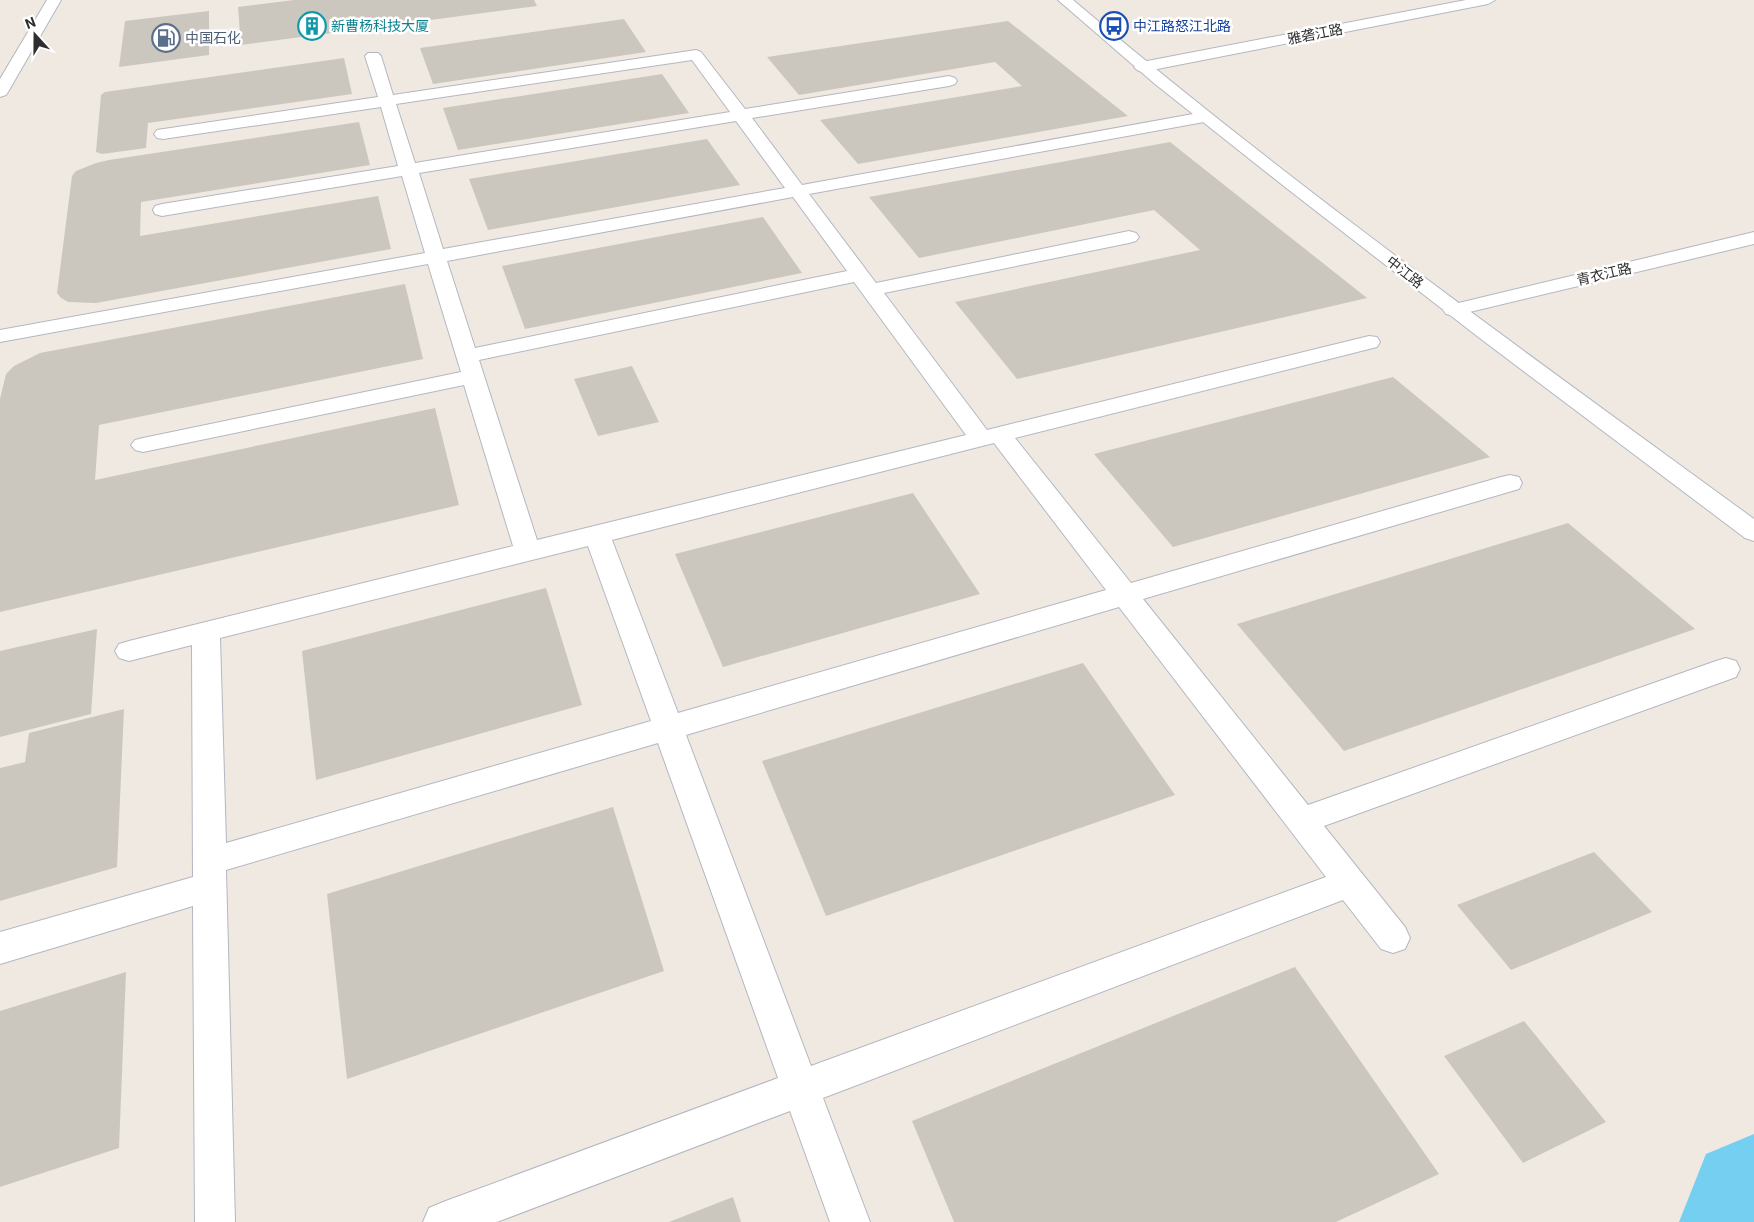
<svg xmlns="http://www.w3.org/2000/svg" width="1754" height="1222" font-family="Roboto,'Noto Sans SC',sans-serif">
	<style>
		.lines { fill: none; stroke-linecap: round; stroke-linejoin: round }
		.river { fill: #75cff0; fill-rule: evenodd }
		.building { fill: #cbc7bf }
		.service-casing { stroke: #b4b7c1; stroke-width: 2 }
		.minor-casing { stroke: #b4b7c1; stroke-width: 2 }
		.tertiary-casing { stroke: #b4b7c1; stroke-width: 2 }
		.service { fill: #fff; fill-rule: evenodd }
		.minor { fill: #fff; fill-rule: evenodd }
		.tertiary { fill: #fff; fill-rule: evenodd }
		.labels { text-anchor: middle; stroke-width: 5; stroke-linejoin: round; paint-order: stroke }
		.far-culture-label { font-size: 14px; fill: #0d838f; stroke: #fff; text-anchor: start }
		.far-transit-label { font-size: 14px; fill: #164399; stroke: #fff; text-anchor: start }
		.far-street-label { font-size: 14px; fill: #2e2e2e; stroke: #fff }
		.far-service-label { font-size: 14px; fill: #4e5e75; stroke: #fff; text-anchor: start }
	</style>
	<rect width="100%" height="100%" fill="#efe9e1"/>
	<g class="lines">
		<!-- river -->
		<path class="river" d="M1754,1134V1222H1679L1706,1154Z"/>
	</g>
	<!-- building -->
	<g class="building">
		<path d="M294,0H534L537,6L241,45L238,7Z"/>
		<path d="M209,11V55L119,67L125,21Z"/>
		<path d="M624,19L646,52L433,84L420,48Z"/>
		<path d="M1008,21L1128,116L858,164L820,120L1022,86L995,62L799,95L767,57Z"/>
		<path d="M344,58L352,94L148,123L146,148L102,154L96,152L101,95L105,92Z"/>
		<path d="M662,74L689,113L458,150L443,108Z"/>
		<path d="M359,122L370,165L141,202L140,236L378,196L391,249L96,303L68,302L61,298L57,293L72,176L76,171L96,163L109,160Z"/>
		<path d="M707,139L740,185L488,230L469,179Z"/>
		<path d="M1170,142L1367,298L1017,379L955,302L1200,250L1154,210L919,258L869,197Z"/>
		<path d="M763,217L802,273L525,329L502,266Z"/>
		<path d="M405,284L423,359L99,425L95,480L435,408L459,505L0,612V399L6,374L14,366L40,353Z"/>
		<path d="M632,366L659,422L598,436L574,379Z"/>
		<path d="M1393,377L1490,457L1173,547L1094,454Z"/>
		<path d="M913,493L980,594L723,667L675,554Z"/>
		<path d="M1568,523L1695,629L1344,751L1237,624Z"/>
		<path d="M546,588L582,705L316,780L302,651Z"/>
		<path d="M97,629L91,714L0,737V651Z"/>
		<path d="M1083,663L1175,795L826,916L762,761Z"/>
		<path d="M124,709L117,867L0,901V768L25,762L29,733Z"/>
		<path d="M613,807L664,971L347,1079L327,894Z"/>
		<path d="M1594,852L1652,912L1511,970L1457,905Z"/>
		<path d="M1295,967L1439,1174L1336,1222H954L912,1121Z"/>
		<path d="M126,972L119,1148L0,1187V1011Z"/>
		<path d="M1524,1021L1606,1122L1523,1163L1444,1056Z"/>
		<path d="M733,1197L741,1222H669Z"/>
	</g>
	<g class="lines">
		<defs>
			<path id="service" d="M696,50L701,52L745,109L949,76L955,78L957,81L955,84L949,86L752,118L802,185L1204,112L1210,113L1212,117L1210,121L1204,122L809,194L876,283L1129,231L1136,233L1139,237L1136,241L1129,243L884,293L987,430L1369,336L1377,337L1380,342L1377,347L1015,438L1131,583L1501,477L1510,475L1519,477L1522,483L1519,489L1143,599L1308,805L1716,661L1726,658L1736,661L1740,669L1736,677L1324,826L1405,927L1410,938L1405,949L1393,953L1381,949L1343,900L823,1098L870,1222H830L790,1111L497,1222H423L429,1208L443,1202L778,1078L658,743L226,870L235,1222H195L193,906L0,964V932L193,877L192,645L129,661L119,658L115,651L119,644L129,641L513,546L464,385L143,452L135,450L131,445L135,440L143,438L461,372L428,264L0,342V330L425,253L402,176L162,216L155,214L153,210L155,206L162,204L398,166L381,107L163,139L157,138L154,134L157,130L378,97L365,56L368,53H378L381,56L393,95ZM692,60L730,112L415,163L396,104ZM736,121L785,188L443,249L419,173ZM793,197L847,271L475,348L447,261ZM854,282L966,435L537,540L479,360ZM994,443L1106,590L678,713L612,540ZM588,546L651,721L226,843L220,638ZM1119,607L1326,877L811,1066L686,735Z"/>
			<g id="minor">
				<path d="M47,0H61L8,92L6,95L0,97V79Z"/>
				<path d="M1466,0H1495L1488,4L1142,72L1137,70L1134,67L1137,64L1142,62Z"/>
				<path d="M1754,232V244L1453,316L1446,314L1443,310L1446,306Z"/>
			</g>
			<path id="tertiary" d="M1058,0H1073C1291,185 1524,351 1754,519V541L1745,538L1477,336L1285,187L1155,84Z"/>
		</defs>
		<!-- service casing -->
		<use href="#service" class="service-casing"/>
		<!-- minor casing -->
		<use href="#minor" class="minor-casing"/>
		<!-- tertiary casing -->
		<use href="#tertiary" class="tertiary-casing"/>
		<!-- service -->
		<use href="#service" class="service"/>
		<!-- minor -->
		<use href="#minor" class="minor"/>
		<!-- tertiary -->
		<use href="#tertiary" class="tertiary"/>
	</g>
	<!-- icons -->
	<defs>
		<symbol id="building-ring" viewBox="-11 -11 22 22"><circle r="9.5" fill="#fff" stroke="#0f9aa8" stroke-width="1.5"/><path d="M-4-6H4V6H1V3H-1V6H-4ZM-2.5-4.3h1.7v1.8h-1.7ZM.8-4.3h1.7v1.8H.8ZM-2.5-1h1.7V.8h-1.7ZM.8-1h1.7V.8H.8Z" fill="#0f9aa8"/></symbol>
		<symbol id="bus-ring" viewBox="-11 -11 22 22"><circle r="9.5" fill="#fff" stroke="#1a4fb4" stroke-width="1.5"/><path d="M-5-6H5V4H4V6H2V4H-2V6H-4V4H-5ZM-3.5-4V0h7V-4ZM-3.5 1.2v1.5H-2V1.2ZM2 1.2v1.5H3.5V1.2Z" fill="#1a4fb4"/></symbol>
		<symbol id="fuel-ring" viewBox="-11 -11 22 22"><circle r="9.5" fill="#fff" stroke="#5c6f8a" stroke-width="1.5"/><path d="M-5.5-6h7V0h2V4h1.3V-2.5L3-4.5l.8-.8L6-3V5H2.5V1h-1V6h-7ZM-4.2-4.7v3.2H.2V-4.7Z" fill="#5c6f8a"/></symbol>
	</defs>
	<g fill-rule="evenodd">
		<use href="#building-ring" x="296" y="10" width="32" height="32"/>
		<use href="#bus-ring" x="1098" y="10" width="32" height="32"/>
		<use href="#fuel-ring" x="150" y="22" width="32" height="32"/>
	</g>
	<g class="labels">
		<!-- far-culture labels -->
		<g class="far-culture-label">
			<text x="331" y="31">新曹杨科技大厦</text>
		</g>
		<!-- far-transit labels -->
		<g class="far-transit-label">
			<text x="1133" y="31">中江路怒江北路</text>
		</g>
		<!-- far-street labels -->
		<g class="far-street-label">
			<text transform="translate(1315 34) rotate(-11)" y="5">雅砻江路</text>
			<text transform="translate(1405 272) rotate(38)" y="5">中江路</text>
			<text transform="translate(1604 274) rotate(-13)" y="5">青衣江路</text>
		</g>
		<!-- far-service labels -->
		<g class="far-service-label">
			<text x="185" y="43">中国石化</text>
		</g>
	</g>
	<!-- north arrow -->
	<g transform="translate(35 35) rotate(339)" stroke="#ffffff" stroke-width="4" paint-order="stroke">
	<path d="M0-4L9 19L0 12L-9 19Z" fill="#2e2e2e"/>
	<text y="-8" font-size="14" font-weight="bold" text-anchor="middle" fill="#2e2e2e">N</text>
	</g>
</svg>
